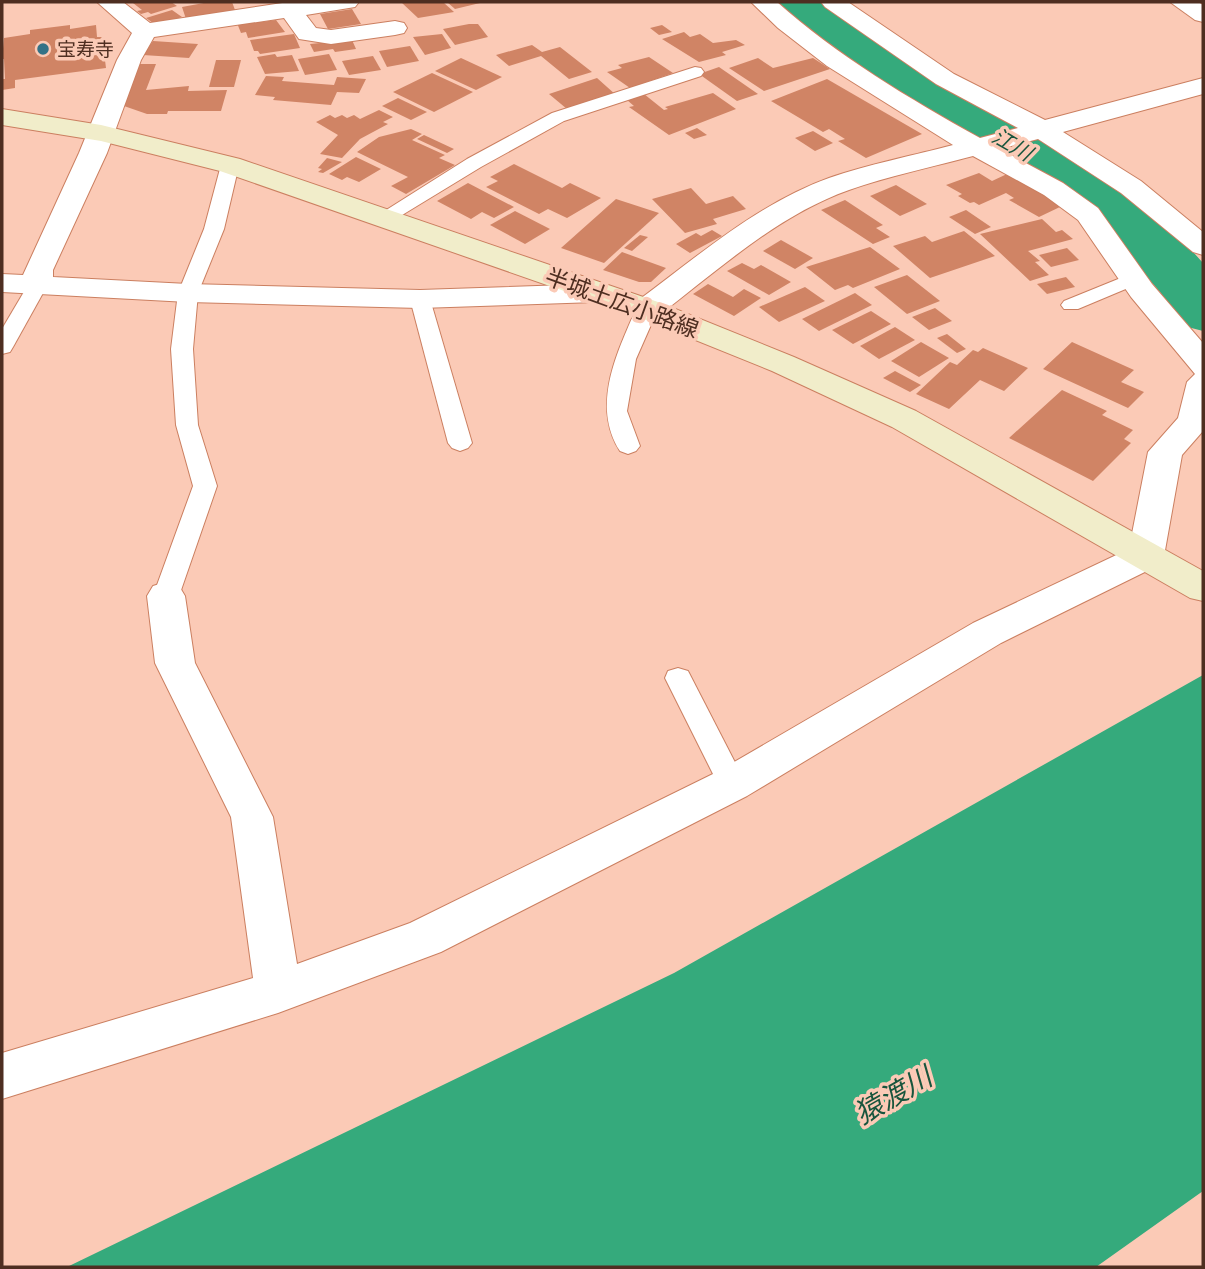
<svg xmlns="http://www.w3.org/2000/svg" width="1205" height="1269" font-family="'Space Grotesk','Noto Sans JP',sans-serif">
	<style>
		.water { fill: #35aa7c }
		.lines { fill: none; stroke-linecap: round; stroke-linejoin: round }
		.river { fill: #35aa7c; fill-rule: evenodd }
		.building { fill: #d08465 }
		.service-casing { stroke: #cb7f60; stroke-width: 2 }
		.minor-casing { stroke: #cb7f60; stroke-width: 2 }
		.secondary-casing { stroke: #cb7f60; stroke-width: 2 }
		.service { fill: #fff; fill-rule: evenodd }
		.minor { fill: #fff; fill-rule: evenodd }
		.secondary { fill: #f1edca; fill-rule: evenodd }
		.poi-dot { fill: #337287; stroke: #fbcab6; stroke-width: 2.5 }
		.labels { text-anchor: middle; stroke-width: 7; stroke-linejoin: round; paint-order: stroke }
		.far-poi-label { font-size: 19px; fill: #4e2e21; stroke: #fbcab6; text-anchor: start }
		.far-water-label { font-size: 21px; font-style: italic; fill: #18553d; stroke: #fbcab6 }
		.street-label { font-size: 23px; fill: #4e2e21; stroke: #fbcab6 }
		.near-water-label { font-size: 28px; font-style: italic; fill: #18553d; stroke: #fbcab6 }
	</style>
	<rect width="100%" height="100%" fill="#fbcab6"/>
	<!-- water -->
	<path class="water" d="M1203,675V1191L1096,1267H67L674,973Z"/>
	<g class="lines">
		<!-- river -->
		<path class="river" d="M773,2H830L935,78L1044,136L1124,184L1167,223L1203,263V331L1180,325L1160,292L1123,249L1082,210L1004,160L897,102L780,13Z"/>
	</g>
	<!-- building -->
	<g class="building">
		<path d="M137,2H171L177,6L151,14L148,12L141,14L137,11L142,10L133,3Z"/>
		<path d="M209,2H232L235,10L186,19L182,7Z"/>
		<path d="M401,2H443L454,12L418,18Z"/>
		<path d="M447,2H480V3L455,9Z"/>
		<path d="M352,9L361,24L328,29L320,14Z"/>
		<path d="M172,10L182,17L156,25L146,18Z"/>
		<path d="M260,20L261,22L276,20L285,32L248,38L246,32L241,33L237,23Z"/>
		<path d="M469,24H478L488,37L455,45L443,29Z"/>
		<path d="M70,25V29L96,25L97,37H102L106,68L15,80V88L2,90V79H5L4,59H2L4,38L30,34V30Z"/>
		<path d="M662,25L672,32L659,35L650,28Z"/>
		<path d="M684,32L690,37L700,34L713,43L736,40L745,45L722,52L726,55L699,62L662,39Z"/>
		<path d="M294,34L300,48L260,54L258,51H254L250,40Z"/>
		<path d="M442,34L451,48L425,55L413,37Z"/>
		<path d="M352,40L356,49L335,52L333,49L314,52L310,44Z"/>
		<path d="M153,41L198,44L189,58L143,55Z"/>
		<path d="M532,45L542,52L560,47L592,72L569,79L541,56L509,66L496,55Z"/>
		<path d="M410,46L419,61L387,67L379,51Z"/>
		<path d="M275,54L277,57L292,55L299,71L265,74L257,57Z"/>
		<path d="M329,54L337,70L305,75L298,59Z"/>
		<path d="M373,56L381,70L349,75L342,61Z"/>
		<path d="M649,57L673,73L630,88L607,72L622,68L618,65Z"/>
		<path d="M461,58L502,77L476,90L435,71Z"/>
		<path d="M758,58L773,68L813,58L830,69L764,91L729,68Z"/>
		<path d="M216,60H241L234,87H209Z"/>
		<path d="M136,64H156L146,90L189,86L188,91L227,90L221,111H168L167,114H147L124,106Z"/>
		<path d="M719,67L758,94L737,101L699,74Z"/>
		<path d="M432,73L473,92L434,112L393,92Z"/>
		<path d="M266,76L284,77L282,81L334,85L337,77L366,79L359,93L337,92L331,105L273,100L275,97L255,95Z"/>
		<path d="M597,78L616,95L567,109L549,94Z"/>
		<path d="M827,79L922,134L866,158L838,141L845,139L829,129L823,132L771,101Z"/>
		<path d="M713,93L736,109L669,135L629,107L634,106L627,100L644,94L664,110L668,109L665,107Z"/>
		<path d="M398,98L427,112L411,120L382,106Z"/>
		<path d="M379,110L393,117L383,122L388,124L360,139L342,158L320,154L338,135L316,122L330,115L335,118L342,115L347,118L354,115L360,119Z"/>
		<path d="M697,128L707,135L694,139L685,133Z"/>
		<path d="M411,129L422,134L412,140L445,155L439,158L455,165L406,194L391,186L408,177L357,152L379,137Z"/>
		<path d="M813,131L833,143L815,151L795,138Z"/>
		<path d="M424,135L454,149L447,153L417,139Z"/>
		<path d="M356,157L381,169L359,182L347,177L342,180L329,174Z"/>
		<path d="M327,158L342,162L323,173L318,172L322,169L318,168Z"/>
		<path d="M514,164L562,188L570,183L601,198L567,218L548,209L539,214L486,187L498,181L490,177Z"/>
		<path d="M979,173L992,181L1007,174L1062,206L1039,217L1009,200L1014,198L1006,193L979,205L974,202L970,203L958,196L962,194L946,185Z"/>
		<path d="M468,183L514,207L494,218L482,212L471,219L437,201Z"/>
		<path d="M896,185L927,204L900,216L870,196Z"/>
		<path d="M691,188L706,204L733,196L746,209L713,219L717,224L685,233L652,199Z"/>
		<path d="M616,199L659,213L604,263L561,248Z"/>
		<path d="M845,200L883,225L876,228L890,237L873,244L821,210Z"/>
		<path d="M966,210L991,227L975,234L949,217Z"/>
		<path d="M515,211L550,229L525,244L490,225Z"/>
		<path d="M1042,219L1056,232L1062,230L1073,239L1028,251L1040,261L1035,262L1049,275L1030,281L980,234Z"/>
		<path d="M712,230L722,236L690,253L676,244L696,233L701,236Z"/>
		<path d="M964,231L995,256L930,278L893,246L925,236L932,242Z"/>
		<path d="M640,235L648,237L632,251L624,248Z"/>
		<path d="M781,240L813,258L795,269L763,251Z"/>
		<path d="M870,247L900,269L853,288L848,285L835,290L806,267Z"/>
		<path d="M1067,248L1079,260L1051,267L1039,255Z"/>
		<path d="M622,252L666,268L651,282H639L603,270Z"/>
		<path d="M742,263L754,269L761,265L791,282L769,295L727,271Z"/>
		<path d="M907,275L940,301L907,314L874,287Z"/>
		<path d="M1066,277L1075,287L1047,294L1037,284Z"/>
		<path d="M708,284L733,297L744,289L761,298L734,316L693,294Z"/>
		<path d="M805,287L825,301L779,322L759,307Z"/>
		<path d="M855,293L872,305L819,331L802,319Z"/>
		<path d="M935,308L952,321L929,330L912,317Z"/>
		<path d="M871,311L891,324L853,344L832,330Z"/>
		<path d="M895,327L915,340L879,359L860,346Z"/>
		<path d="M947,334L966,349L957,353L937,338Z"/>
		<path d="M921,342L949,358L919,377L891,361Z"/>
		<path d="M1072,342L1134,370L1121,382L1144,392L1128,408L1043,369Z"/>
		<path d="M983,348L1028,368L1004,391L980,380L949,409L916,394L950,362L957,365L973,350L978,352Z"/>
		<path d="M895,371L921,385L910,392L883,378Z"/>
		<path d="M1062,390L1107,411L1102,415L1133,430L1124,439L1131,443L1093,481L1009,438Z"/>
	</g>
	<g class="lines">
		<defs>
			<g id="service">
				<path d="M695,67L701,68L704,72L701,76L564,121L481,167L389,223H375L372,219L467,159L552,113Z"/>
				<path d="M230,159L239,165L224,229L198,293L193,349L198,425L217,486L179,596L175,603L166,605L157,603L153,596L193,486L176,425L171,349L178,293L204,229L221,165Z"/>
				<path d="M1133,273L1140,275L1143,279L1140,283L1078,309H1064L1061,305L1064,301Z"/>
				<path d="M38,278L45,280L48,284L13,347L10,352L2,354V329L31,280Z"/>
				<path d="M420,293L427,295L430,299L472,443L468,448L460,451L452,448L448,443L410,299L413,295Z"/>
				<path d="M647,303L654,305L658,309L636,359L627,411L640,446L636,451L628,454L620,451C591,405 617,353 636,309L640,305Z"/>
				<path d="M678,668L688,671L742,776L746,784L742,792L732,796L722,792L665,678L668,671Z"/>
			</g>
			<g id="minor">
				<path d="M97,2H123L150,23L289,2H359L355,7L306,15L316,28L331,30L395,21L404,23L407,28L404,33L395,35L331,44L299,39L284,18L154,37L141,60L107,153L53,270V277L188,284L420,290L596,284L607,287L611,293L607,299L596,302L420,308L188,302L2,292V274L23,275L79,153L117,60L132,33Z"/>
				<path d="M751,2H777C838,56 908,98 980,138L1018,128L936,84L825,7L821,2H848L954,74L1045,120L1203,78V94L1063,132L1141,181L1203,232V255L1193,252L1121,193L1038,139L1000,149L1063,183L1098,208L1152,284L1203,343V431L1182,455L1164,556L1159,565L1001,643L747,796L441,952L278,1013L2,1099V1053L253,978L231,817L155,663L147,596L153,586L166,582L179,586L185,596L195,663L273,817L297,964L410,923L717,772L973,623L1129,549L1148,452L1178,418L1187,382L1195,374L1131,297L1078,220L1044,195L973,156C932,167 889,176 849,190C778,215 718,270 658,316L647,318L636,316L632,309L636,302C697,257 757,204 829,178C869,164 912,156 953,145L827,66L778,28Z"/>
				<path d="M1170,2H1198L1203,5V22L1195,20Z"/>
			</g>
			<path id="secondary" d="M2,109L101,125L240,159L658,302L794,357L916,411L1203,571V601L1190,598L892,427L772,371L636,316L220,171L101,141L2,125Z"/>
		</defs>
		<!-- service casing -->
		<use href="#service" class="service-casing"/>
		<!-- minor casing -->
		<use href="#minor" class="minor-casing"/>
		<!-- secondary casing -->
		<use href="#secondary" class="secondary-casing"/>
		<!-- service -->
		<use href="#service" class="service"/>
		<!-- minor -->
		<use href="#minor" class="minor"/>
		<!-- secondary -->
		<use href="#secondary" class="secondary"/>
	</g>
	<!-- markers -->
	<circle class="poi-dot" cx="43" cy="49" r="7"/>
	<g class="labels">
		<!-- far-poi labels -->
		<g class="far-poi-label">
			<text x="57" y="56">宝寿寺</text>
		</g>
		<!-- far-water labels -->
		<g class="far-water-label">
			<text transform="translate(1012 145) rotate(30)" y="7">江川</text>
		</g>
		<!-- street labels -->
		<g class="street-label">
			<text transform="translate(622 303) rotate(20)" y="8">半城土広小路線</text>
		</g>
		<!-- near-water labels -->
		<g class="near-water-label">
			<text transform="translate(893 1095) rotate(-30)" y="10">猿渡川</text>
		</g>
	</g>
	<!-- border -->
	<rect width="1205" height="1269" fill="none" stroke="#4e2e21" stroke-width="7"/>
</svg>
